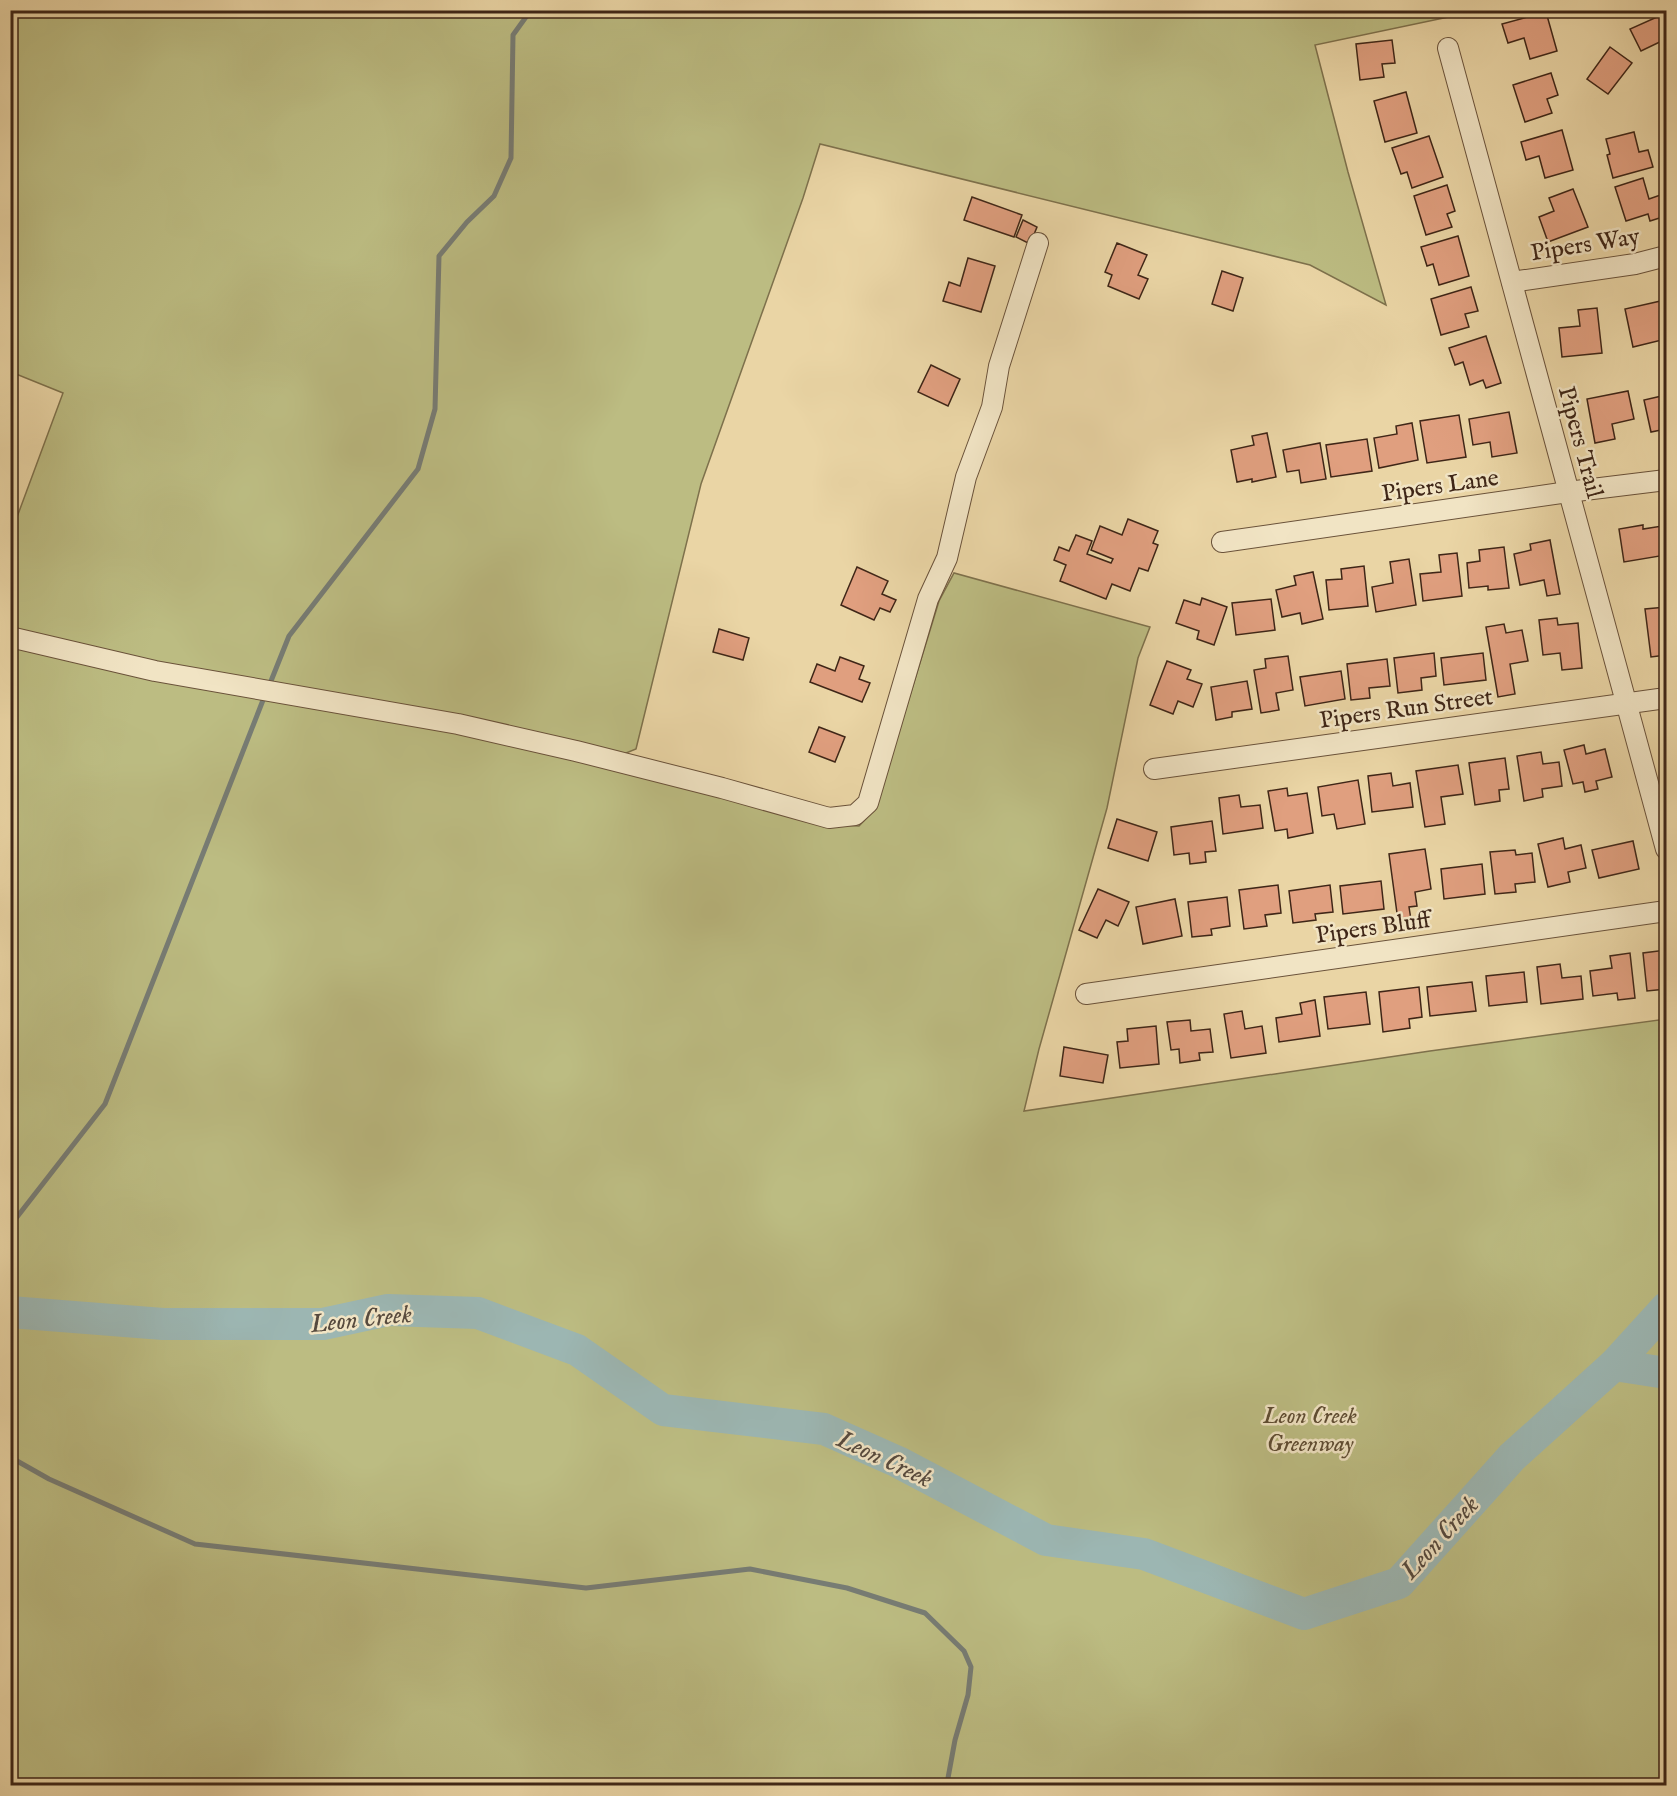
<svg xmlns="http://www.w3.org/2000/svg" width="1677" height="1796" font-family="'IM FELL English',serif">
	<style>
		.green { fill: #bcbc82; stroke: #7e714c; stroke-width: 1.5 }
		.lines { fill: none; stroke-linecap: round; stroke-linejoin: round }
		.stream { stroke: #777c74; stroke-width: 5 }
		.river { stroke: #9cb6b2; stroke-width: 32 }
		.building { fill: #e09f7f; stroke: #3f2617; stroke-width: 1.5 }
		.minor-casing { stroke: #6a523a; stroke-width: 22 }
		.minor { stroke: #f1e4c4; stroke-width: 20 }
		.labels { text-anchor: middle; stroke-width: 5; stroke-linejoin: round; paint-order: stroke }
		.street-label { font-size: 24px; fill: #3f2617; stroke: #f1e4c4 }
		.park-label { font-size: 24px; font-style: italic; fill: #5e4c32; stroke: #f1e4c4 }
		.water-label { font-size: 26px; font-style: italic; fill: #564a3e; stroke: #f1e4c4 }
	</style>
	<rect width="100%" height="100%" fill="#ead5a5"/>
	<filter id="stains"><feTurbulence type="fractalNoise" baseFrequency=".00333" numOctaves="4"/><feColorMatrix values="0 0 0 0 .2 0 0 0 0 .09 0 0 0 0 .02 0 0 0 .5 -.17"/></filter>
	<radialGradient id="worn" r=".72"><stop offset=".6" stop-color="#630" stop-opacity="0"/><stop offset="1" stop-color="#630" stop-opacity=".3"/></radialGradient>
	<!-- green -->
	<path class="green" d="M1299,10L1302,17L1336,10L1477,11L1315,45L1348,172L1386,305L1310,265L820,144L803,198L701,484L636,749L599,764L838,825L859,826L875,809L939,601L954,573L1150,627L1138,658L1107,808L1039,1049L1024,1111L1430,1051L1666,1019V1785H11L10,536L63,393L11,372V11Z"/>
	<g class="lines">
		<!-- stream -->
		<g class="stream">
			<path d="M269,686L289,636L418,469L435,409L439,256L467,222L494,196L511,158L513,35L531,10"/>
			<path d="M10,1226L105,1104L265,695"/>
			<path d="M10,1457L49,1479L195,1544L586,1588L750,1569L847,1588L925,1613L964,1651L971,1667L968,1695L955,1740L948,1778V1786"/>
		</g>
		<!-- river -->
		<g class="river">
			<path d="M10,1312L163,1324H323L388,1310L478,1313L577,1350L663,1410L824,1429L898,1462L1046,1540L1144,1554L1304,1614L1399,1583L1512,1457L1614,1365L1666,1308"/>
			<path d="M1614,1365L1666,1373"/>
		</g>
	</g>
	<!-- building -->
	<g class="building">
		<path d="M1546,12L1557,51L1530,59L1524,38L1508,43L1502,24Z"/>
		<path d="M1666,13V39L1641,51L1630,29Z"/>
		<path d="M1392,40L1395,63L1382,64L1384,77L1360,80L1356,44Z"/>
		<path d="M1610,47L1632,63L1608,94L1587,79Z"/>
		<path d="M1551,73L1558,95L1547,99L1552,113L1525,122L1513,85Z"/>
		<path d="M1406,92L1417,133L1385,142L1374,101Z"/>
		<path d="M1562,130L1573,170L1545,178L1539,156L1526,160L1521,142Z"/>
		<path d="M1634,132L1639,152L1648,150L1653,167L1613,178L1607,155L1610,154L1606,139Z"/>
		<path d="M1429,136L1443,177L1412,188L1407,172L1401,174L1392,148Z"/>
		<path d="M1643,178L1649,199L1666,193V216L1650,221L1648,214L1626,221L1615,187Z"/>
		<path d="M1447,185L1455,211L1447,214L1452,227L1426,235L1414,196Z"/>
		<path d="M1573,189L1588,227L1548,242L1539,217L1554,211L1549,198Z"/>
		<path d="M972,197L1022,215L1014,237L964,220Z"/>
		<path d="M1023,220L1037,227L1030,244L1016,237Z"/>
		<path d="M1458,236L1469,276L1439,285L1433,264L1427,266L1421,247Z"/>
		<path d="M1117,243L1147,255L1138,275L1148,279L1139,299L1108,286L1112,275L1105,272Z"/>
		<path d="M968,258L995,266L981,312L943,301L949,282L960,286Z"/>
		<path d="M1222,271L1243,278L1233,311L1212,304Z"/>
		<path d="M1471,287L1478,311L1465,314L1469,327L1441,335L1431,299Z"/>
		<path d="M1665,300L1666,339L1633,347L1625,309Z"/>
		<path d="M1597,308L1602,353L1562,357L1559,328L1580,326L1578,310Z"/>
		<path d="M1486,336L1501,383L1486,388L1483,380L1470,385L1463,362L1455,365L1449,348Z"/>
		<path d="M931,365L960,379L948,406L918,392Z"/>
		<path d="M1628,391L1634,419L1612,424L1615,439L1595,443L1587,399Z"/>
		<path d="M1666,395V429L1651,432L1644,400Z"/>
		<path d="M1509,412L1517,453L1492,457L1490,442L1473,445L1469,419Z"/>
		<path d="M1459,415L1466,457L1427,463L1420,421Z"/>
		<path d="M1412,423L1418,460L1379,468L1374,438L1397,434L1396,426Z"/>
		<path d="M1267,433L1276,477L1252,482V479L1237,482L1231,450L1254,445L1252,436Z"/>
		<path d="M1367,439L1372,471L1331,477L1326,445Z"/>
		<path d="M1320,443L1326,479L1301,483L1299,470L1287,472L1283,450Z"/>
		<path d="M10,507L17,509L12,527L10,526Z"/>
		<path d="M1128,519L1158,531L1153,543L1158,545L1148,571L1139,568L1130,591L1112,584L1106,599L1060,581L1066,565L1054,560L1059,547L1069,551L1076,535L1092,541L1087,554L1111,563L1113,559L1091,550L1100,526L1122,535Z"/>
		<path d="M1643,525V529L1662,526L1666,555L1624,562L1619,529Z"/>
		<path d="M1550,540L1560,594L1547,596L1544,580L1520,585L1514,554L1531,550L1530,544Z"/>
		<path d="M1504,547L1509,588L1488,590V586L1469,588L1467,563L1480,561L1479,550Z"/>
		<path d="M1457,553L1462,596L1423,601L1420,574L1441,572L1439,555Z"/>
		<path d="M1409,559L1416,605L1376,612L1372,587L1393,583L1390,562Z"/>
		<path d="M1364,566L1368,606L1329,610L1326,580L1342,579L1341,569Z"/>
		<path d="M857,567L888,581L882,594L896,600L890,612L880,608L874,620L841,605Z"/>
		<path d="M1313,572L1323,619L1302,624L1300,613L1282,617L1276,590L1296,585L1294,576Z"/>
		<path d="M1202,598L1227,607L1214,645L1197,639L1199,631L1176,623L1184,600L1200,605Z"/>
		<path d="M1271,599L1275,630L1236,635L1232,603Z"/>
		<path d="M1666,607V655L1651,657L1645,609Z"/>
		<path d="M1557,618L1558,625L1578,623L1582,668L1562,670L1560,653L1543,655L1539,620Z"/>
		<path d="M1504,624L1506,633L1522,630L1528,661L1510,664L1515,694L1498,697L1486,627Z"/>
		<path d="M719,629L749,638L743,660L713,652Z"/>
		<path d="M1434,653L1436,676L1421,678L1422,690L1398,693L1394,658Z"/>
		<path d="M1483,653L1486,680L1444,685L1441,658Z"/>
		<path d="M1288,656L1293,690L1276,693L1279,710L1261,713L1254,670L1266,668L1265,659Z"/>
		<path d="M840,657L864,666L859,679L870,683L862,702L810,682L817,664L835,671Z"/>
		<path d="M1387,659L1390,686L1369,688L1370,698L1351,700L1347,664Z"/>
		<path d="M1167,661L1191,670L1187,679L1202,684L1193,707L1178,701L1173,714L1150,705Z"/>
		<path d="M1341,671L1345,699L1305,706L1300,677Z"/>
		<path d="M1247,681L1252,709L1232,712V717L1216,720L1211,687Z"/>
		<path d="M819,727L845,737L835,762L809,752Z"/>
		<path d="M1584,745L1586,754L1605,749L1612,777L1596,781L1598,789L1585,792L1583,782L1573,784L1564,750Z"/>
		<path d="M1541,752L1543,764L1559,762L1562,786L1542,789L1543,797L1524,801L1517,756Z"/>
		<path d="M1505,758L1509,789L1499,790L1500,801L1475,805L1469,763Z"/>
		<path d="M1458,765L1463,794L1441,797L1445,824L1425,827L1416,771Z"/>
		<path d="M1391,773L1393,786L1410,783L1413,807L1372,812L1368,776Z"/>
		<path d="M1358,780L1365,824L1337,829L1334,814L1322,816L1318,787Z"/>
		<path d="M1287,788L1288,796L1307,793L1313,833L1288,838L1287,829L1275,831L1268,791Z"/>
		<path d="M1239,795L1241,807L1260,805L1263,828L1223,834L1219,798Z"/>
		<path d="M1117,819L1157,832L1148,861L1108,848Z"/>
		<path d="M1212,821L1216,851L1205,852L1206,862L1190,864L1189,853L1174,855L1171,827Z"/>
		<path d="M1563,838L1565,849L1581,845L1586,868L1568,872L1570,882L1548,887L1538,844Z"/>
		<path d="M1633,841L1639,869L1599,878L1592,850Z"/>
		<path d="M1425,849L1431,889L1415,892L1417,906L1409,907L1412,926L1399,928L1389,854Z"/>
		<path d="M1515,850L1516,855L1532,853L1535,882L1515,884L1516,892L1495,894L1490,852Z"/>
		<path d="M1482,864L1485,894L1444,899L1441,869Z"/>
		<path d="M1381,881L1384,909L1343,914L1340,886Z"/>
		<path d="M1278,885L1281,913L1265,915L1267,926L1244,929L1239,890Z"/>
		<path d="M1330,885L1333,912L1315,914L1316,920L1293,923L1289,891Z"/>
		<path d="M1098,889L1129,902L1118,926L1106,920L1097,938L1079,930Z"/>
		<path d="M1227,897L1230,926L1211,929L1212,935L1192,937L1188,902Z"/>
		<path d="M1175,899L1182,936L1143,944L1136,907Z"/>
		<path d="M1666,950V989L1647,991L1643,953Z"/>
		<path d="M1630,953L1635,998L1618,1000L1617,993L1593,996L1590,971L1612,968L1610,956Z"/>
		<path d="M1560,964L1562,978L1581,976L1583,999L1541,1004L1537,967Z"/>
		<path d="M1524,972L1527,1002L1489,1006L1486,976Z"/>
		<path d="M1472,982L1476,1011L1430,1016L1427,987Z"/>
		<path d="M1419,987L1422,1017L1409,1019L1410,1028L1383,1032L1379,992Z"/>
		<path d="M1366,992L1370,1024L1328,1029L1324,997Z"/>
		<path d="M1315,1000L1320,1036L1279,1042L1276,1018L1302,1014L1300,1003Z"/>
		<path d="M1242,1011L1245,1029L1262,1026L1266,1053L1231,1058L1224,1014Z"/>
		<path d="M1190,1020L1191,1031L1210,1029L1213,1052L1199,1053L1200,1060L1180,1063L1179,1049L1171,1050L1167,1022Z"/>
		<path d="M1156,1026L1159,1064L1120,1068L1117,1042L1128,1041L1127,1029Z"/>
		<path d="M1064,1047L1108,1055L1103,1083L1060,1076Z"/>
	</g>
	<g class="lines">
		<defs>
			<g id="minor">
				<path d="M1448,48L1666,849"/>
				<path d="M1512,282L1635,264L1666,256"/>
				<path d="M1222,542L1568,492L1666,480"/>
				<path d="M10,637L155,671L458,724L576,751L722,788L829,818L855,815L868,803L928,599L947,558L966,477L992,407L999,366L1038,243"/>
				<path d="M1154,769L1666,698"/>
				<path d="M1086,994L1666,911"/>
			</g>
		</defs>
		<!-- minor casing -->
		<use href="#minor" class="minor-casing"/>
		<!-- minor -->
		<use href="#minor" class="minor"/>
	</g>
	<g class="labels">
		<!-- street labels -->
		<g class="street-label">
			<text transform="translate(1585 244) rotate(-9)" y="8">Pipers Way</text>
			<text transform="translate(1581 442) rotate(75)" y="8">Pipers Trail</text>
			<text transform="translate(1440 485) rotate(-8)" y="8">Pipers Lane</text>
			<text transform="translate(1406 708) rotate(-8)" y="8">Pipers Run Street</text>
			<text transform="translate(1373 927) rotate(-8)" y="8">Pipers Bluff</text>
		</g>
		<!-- park labels -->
		<g class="park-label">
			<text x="1310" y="1423">Leon Creek<tspan x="1310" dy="28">Greenway</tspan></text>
		</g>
		<!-- water labels -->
		<g class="water-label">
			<text transform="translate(361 1318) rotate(-6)" y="9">Leon Creek</text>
			<text transform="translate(885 1458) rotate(25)" y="9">Leon Creek</text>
			<text transform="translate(1439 1537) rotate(-48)" y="9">Leon Creek</text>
		</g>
	</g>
	<!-- margin -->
	<rect width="1677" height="1796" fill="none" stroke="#ead5a5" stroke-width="36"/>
	<rect x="12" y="12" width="1653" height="1772" fill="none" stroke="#3f2617" stroke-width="3"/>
	<rect x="18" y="18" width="1641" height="1760" fill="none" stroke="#3f2617" stroke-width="1.5"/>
	<rect width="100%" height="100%" filter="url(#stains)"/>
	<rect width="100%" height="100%" fill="url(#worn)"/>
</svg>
